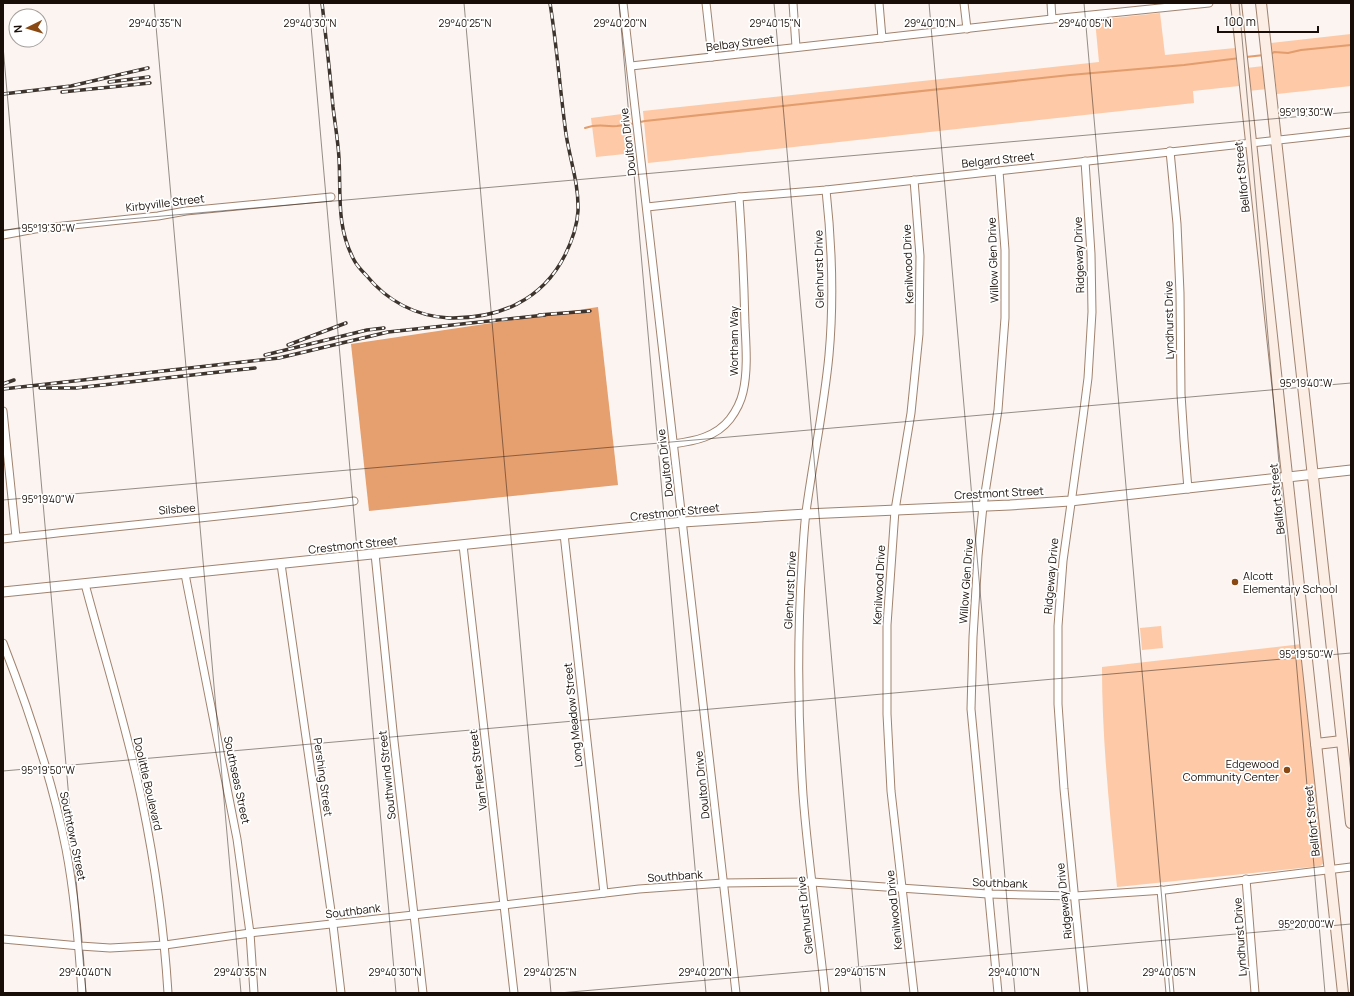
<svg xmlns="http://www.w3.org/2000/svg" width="1354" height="996" font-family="Manrope,sans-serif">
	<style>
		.green { fill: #fdc9a6 }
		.forest { fill: #e69f6e }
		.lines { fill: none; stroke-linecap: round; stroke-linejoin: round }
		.stream { stroke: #e39c6b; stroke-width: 2 }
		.minor-casing { stroke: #a0836f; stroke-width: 9 }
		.tertiary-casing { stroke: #a0836f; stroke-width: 11 }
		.secondary-casing { stroke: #a0836f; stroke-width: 12 }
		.minor { stroke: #fff; stroke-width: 7 }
		.tertiary { stroke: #fff; stroke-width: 9 }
		.secondary { stroke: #fceee5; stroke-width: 10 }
		.rail-casing { stroke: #3e342e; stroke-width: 3.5 }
		.rail { stroke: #fff; stroke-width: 2; stroke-dasharray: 6; stroke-linecap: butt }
		.ticks { fill: none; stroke: #180e07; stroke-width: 1; stroke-opacity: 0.45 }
		.poi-dot { fill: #8a4912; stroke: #fff; stroke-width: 1.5 }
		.labels { text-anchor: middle; stroke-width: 3.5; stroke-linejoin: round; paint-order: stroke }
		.street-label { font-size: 11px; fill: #180e07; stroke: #fff }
		.poi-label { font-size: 11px; fill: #180e07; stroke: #fff; text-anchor: start }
		.ticks-label { font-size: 10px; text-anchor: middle; fill: #180e07; stroke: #fff; stroke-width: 3.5; stroke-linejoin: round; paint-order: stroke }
	</style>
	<rect width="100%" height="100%" fill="#fbf4f0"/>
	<!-- green -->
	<g class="green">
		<path d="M1160,13L1165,55L1235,48L1239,86L1193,91L1194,103L648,163L643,111L1099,62L1095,20Z"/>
		<path d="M1351,34V86L1277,94L1271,43Z"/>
		<path d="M1264,66L1267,89L1248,91L1246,68Z"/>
		<path d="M630,113L634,153L596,157L591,118Z"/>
		<path d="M1161,626L1163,648L1142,650L1140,628Z"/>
		<path d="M1302,644L1324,863L1320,866L1117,887C1110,813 1102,742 1102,667Z"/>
	</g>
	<!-- forest -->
	<path class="forest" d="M598,307L618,485L369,511L351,344Z"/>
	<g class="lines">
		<!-- stream -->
		<g class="stream">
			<path d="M1270,55L1274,52L1288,53L1301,50L1351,45"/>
			<path d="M1246,57L1264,55"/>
			<path d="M585,128C600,123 603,127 617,126C626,125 636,123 645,121L1070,75L1184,65L1240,58"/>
		</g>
		<defs>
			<g id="minor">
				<path d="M623,3L736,993"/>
				<path d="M706,3L712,57"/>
				<path d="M793,3L796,47"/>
				<path d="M879,3L882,38"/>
				<path d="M964,3L967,29"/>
				<path d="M1051,3L1052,19"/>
				<path d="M631,66L1052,19L1209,3"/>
				<path d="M1170,151L1177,224L1180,293L1181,394L1184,440L1188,489"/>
				<path d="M647,207L739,197L826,190L1351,132"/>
				<path d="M3,235L35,229L158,216L186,211L331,197"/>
				<path d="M3,411L16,537"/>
				<path d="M673,444C695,441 716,437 730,419C736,411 741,401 743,392C748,371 746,345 745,325C744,282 742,239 739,197"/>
				<path d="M564,534L604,893"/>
				<path d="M3,539C120,526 237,515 354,501"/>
				<path d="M463,545L514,993"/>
				<path d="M375,554L394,741L423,993"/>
				<path d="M281,564L333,925L341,993"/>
				<path d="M185,574L237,839L250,933L254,993"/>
				<path d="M85,584C104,656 127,728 142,801C155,864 164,928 168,993"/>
				<path d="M3,643C29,710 52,778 66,849C75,896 79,945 82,993"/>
				<path d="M1246,879L1255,993"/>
				<path d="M1161,890L1170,993"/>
				<path d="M3,939L80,946L110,948L165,945L250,933L504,905L639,889L723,883L812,882L988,894L1075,896L1165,890L1351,867"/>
				<path d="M825,993C818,927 808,861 803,795C798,719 797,641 802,564C803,547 804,529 806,512C813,460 824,408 829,355C834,300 832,245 826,190"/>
				<path d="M914,993L891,791L887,714V625L895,510L911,413L919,334L920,256L914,180"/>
				<path d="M998,993L971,709L973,637L978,556L983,506L998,410L1005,318V250L999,171"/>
				<path d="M1084,993L1064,789L1058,704V626L1063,561L1083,417L1088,378L1092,312L1091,254L1085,161"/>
			</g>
			<path id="tertiary" d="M3,592L683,522L806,514L1010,505L1070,501L1351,470"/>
			<g id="secondary">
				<path d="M1236,3L1343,993"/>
				<path d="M1261,3L1351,823"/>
				<path d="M1316,744L1342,741"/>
			</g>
		</defs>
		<!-- minor casing -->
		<use href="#minor" class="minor-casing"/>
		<!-- tertiary casing -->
		<use href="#tertiary" class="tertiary-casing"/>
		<!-- secondary casing -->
		<use href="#secondary" class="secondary-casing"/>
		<!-- minor -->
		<use href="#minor" class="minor"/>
		<!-- tertiary -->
		<use href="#tertiary" class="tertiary"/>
		<!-- secondary -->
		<use href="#secondary" class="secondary"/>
		<defs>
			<g id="rail">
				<path d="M322,3C326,38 330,73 333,107C335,124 338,141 339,158C341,194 336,226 354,260C357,266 362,271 366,275C387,301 416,316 449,318C498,319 542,301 565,255C572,241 577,227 578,211C579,184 570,160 566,134C560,90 557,47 550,3"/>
				<path d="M109,82L149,77"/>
				<path d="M62,92L150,83"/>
				<path d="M3,94L71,86L148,68"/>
				<path d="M539,315L590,311"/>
				<path d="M288,345L346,323"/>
				<path d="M265,355L367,330L384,328"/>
				<path d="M3,384L14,380"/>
				<path d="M40,388H76L255,368"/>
				<path d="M3,389L279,358L388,332L545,315"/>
			</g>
		</defs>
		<!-- rail casing -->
		<use href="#rail" class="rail-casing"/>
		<!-- rail -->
		<use href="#rail" class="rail"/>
	</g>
	<!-- ticks -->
	<path class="ticks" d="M154,3L241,993M309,3L396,993M464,3L551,993M619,3L706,993M774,3L861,993M929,3L1015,993M1084,3L1170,993M1239,3L1325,993M3,46L86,993M3,230L1351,112M3,500L1351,383M3,771L1351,653M559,993L1351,924"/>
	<!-- markers -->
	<g class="poi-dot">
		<circle cx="1235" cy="582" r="4"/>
		<circle cx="1287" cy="770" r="4"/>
	</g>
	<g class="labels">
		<!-- street labels -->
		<g class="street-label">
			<text transform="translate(740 43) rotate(-7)" y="4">Belbay Street</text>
			<text transform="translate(628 142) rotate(-97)" y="4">Doulton Drive</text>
			<text transform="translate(998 160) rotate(-6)" y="4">Belgard Street</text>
			<text transform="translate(1242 177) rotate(-96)" y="4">Bellfort Street</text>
			<text transform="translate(165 203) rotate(-7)" y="4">Kirbyville Street</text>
			<text transform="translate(1079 255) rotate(-92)" y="4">Ridgeway Drive</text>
			<text transform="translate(993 260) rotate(-92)" y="4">Willow Glen Drive</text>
			<text transform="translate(908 264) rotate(-92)" y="4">Kenilwood Drive</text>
			<text transform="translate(819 269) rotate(-91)" y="4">Glenhurst Drive</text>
			<text transform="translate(1169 320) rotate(-91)" y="4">Lyndhurst Drive</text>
			<text transform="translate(734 341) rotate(-90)" y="4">Wortham Way</text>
			<text transform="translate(665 463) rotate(-97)" y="4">Doulton Drive</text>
			<text transform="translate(999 493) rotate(-3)" y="4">Crestmont Street</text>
			<text transform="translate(1277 499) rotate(-96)" y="4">Bellfort Street</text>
			<text transform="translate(177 509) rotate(-5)" y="4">Silsbee</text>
			<text transform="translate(675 512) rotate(-6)" y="4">Crestmont Street</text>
			<text transform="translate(353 545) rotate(-6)" y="4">Crestmont Street</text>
			<text transform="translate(1051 576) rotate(-85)" y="4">Ridgeway Drive</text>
			<text transform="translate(966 581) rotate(-86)" y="4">Willow Glen Drive</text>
			<text transform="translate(879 585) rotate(-87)" y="4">Kenilwood Drive</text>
			<text transform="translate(790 590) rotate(-87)" y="4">Glenhurst Drive</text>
			<text transform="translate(573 715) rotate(-96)" y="4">Long Meadow Street</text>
			<text transform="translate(478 770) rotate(-97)" y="4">Van Fleet Street</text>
			<text transform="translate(387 775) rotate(-96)" y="4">Southwind Street</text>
			<text transform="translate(323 777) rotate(82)" y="4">Pershing Street</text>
			<text transform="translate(237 780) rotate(78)" y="4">Southseas Street</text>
			<text transform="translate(148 784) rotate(77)" y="4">Doolittle Boulevard</text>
			<text transform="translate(702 785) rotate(-96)" y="4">Doulton Drive</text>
			<text transform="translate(1312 821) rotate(-96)" y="4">Bellfort Street</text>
			<text transform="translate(73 836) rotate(78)" y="4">Southtown Street</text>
			<text transform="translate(675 876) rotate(-4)" y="4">Southbank</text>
			<text transform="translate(1000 883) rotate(2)" y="4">Southbank</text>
			<text transform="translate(1064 901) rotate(-96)" y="4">Ridgeway Drive</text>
			<text transform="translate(894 910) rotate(-96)" y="4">Kenilwood Drive</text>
			<text transform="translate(353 911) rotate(-7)" y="4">Southbank</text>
			<text transform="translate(805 915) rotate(-96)" y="4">Glenhurst Drive</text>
			<text transform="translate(1240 937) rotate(-94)" y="4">Lyndhurst Drive</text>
		</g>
		<!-- poi labels -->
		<g class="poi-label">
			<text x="1243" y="580">Alcott<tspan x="1243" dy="13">Elementary School</tspan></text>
			<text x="1279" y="768" text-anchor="end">Edgewood<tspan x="1279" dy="13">Community Center</tspan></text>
		</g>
	</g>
	<g class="ticks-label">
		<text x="155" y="27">29°40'35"N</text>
		<text x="310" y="27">29°40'30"N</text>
		<text x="465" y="27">29°40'25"N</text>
		<text x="620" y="27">29°40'20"N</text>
		<text x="775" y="27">29°40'15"N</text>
		<text x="930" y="27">29°40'10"N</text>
		<text x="1085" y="27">29°40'05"N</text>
		<text x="1306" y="116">95°19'30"W</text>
		<text x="48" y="232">95°19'30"W</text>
		<text x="1306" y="387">95°19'40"W</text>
		<text x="48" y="503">95°19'40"W</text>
		<text x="1306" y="658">95°19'50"W</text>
		<text x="48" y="774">95°19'50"W</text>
		<text x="1306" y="928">95°20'00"W</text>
		<text x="85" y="976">29°40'40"N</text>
		<text x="240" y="976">29°40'35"N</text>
		<text x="395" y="976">29°40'30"N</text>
		<text x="550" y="976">29°40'25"N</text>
		<text x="705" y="976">29°40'20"N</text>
		<text x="860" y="976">29°40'15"N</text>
		<text x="1014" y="976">29°40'10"N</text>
		<text x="1169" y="976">29°40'05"N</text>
	</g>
	<!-- border -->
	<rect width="1354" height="996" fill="none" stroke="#180e07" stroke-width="8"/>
	<!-- north arrow -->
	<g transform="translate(28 28) rotate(265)"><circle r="19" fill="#ffffff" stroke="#a39f9c"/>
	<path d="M0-3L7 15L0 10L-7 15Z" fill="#8a4912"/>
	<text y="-6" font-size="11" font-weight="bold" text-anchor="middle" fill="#180e07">N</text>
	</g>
	<!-- scale -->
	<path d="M1218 26v6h100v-6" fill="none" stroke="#180e07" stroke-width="2"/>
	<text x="1224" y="26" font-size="12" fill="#180e07" stroke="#ffffff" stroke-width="3" paint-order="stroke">100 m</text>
</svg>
